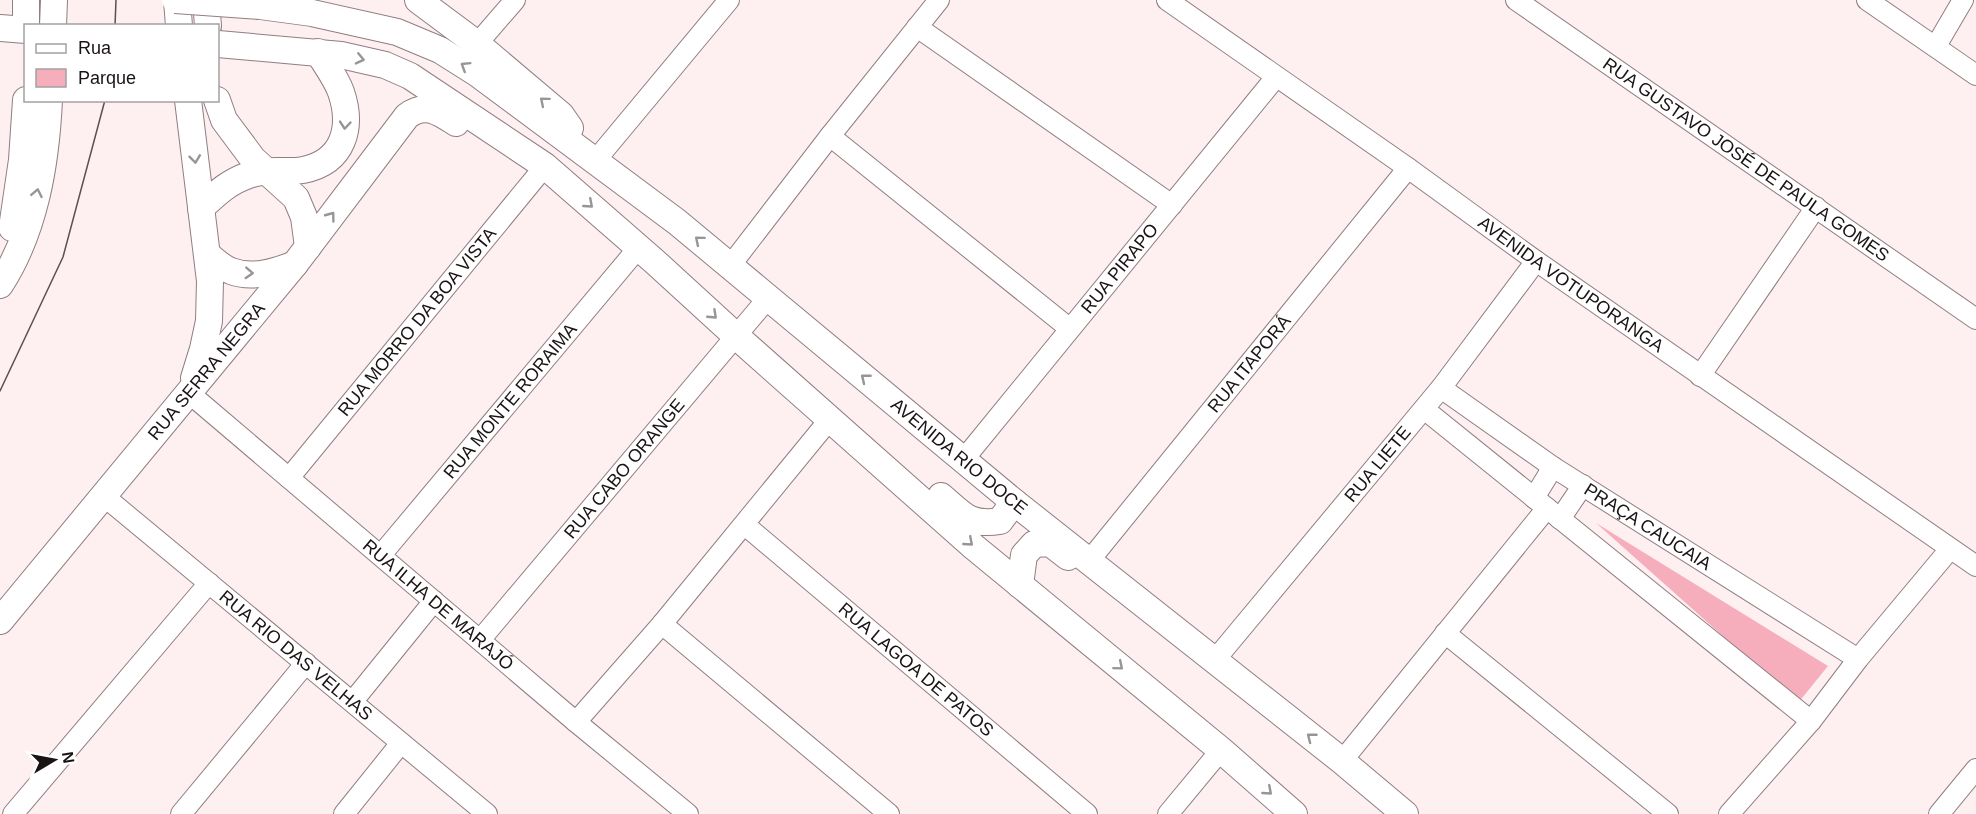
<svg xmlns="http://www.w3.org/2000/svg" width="1976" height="814" font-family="Helvetica,sans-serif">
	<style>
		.green { fill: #f7aebc }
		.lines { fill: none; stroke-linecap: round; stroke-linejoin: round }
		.minor-casing { stroke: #907e81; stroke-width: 22 }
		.major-casing { stroke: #907e81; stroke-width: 28 }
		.minor { stroke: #fff; stroke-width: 20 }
		.major { stroke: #fff; stroke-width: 26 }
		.tram { stroke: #595051; stroke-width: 1.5 }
		.major-bridge-casing { stroke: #907e81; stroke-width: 28; stroke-linecap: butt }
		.major-bridge { stroke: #fff; stroke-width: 26 }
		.oneway { stroke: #989595 }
		.labels { text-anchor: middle; stroke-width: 4.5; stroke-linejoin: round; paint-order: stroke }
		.street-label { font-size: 18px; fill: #1a1314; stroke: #fff }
	</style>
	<rect width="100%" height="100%" fill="#feeff1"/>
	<!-- green -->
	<path class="green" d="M1596,523L1828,666L1798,703Z"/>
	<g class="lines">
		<defs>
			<g id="minor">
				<path id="s1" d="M1167,0L1408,168L1536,261L1976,566"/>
				<path id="s2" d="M1516,0L1976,319"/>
				<path d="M1867,0L1976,75"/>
				<path d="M917,27L1172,205"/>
				<path d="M477,44L515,0"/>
				<path d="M1936,46L1963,0"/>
				<path d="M830,136L1069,328"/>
				<path d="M595,161L729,0"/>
				<path d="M730,266L830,136L939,0"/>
				<path d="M1700,376L1816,207"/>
				<path id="s3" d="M1441,388L1553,467L1858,659"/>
				<path id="s4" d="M189,393L576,722L688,814"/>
				<path d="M1424,409L1811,721"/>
				<path id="s5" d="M964,459L1276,77"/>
				<path id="s6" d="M289,478L545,166"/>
				<path id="s7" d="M105,497L487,814"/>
				<path d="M1534,498L1553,467"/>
				<path d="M1560,519L1583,485"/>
				<path id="s8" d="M745,525L1087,814"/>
				<path id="s9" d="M381,555L639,247"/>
				<path id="s10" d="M1089,561L1408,168"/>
				<path d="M662,624L889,814"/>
				<path d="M1445,633L1668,814"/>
				<path id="s11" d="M480,640L768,298"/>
				<path id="s12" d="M1214,661L1441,388L1536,261"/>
				<path d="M353,701L434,601"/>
				<path d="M576,722L662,624L830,419"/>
				<path d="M1342,761L1547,508"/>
				<path d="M13,814L209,583"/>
				<path d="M181,814L306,663"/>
				<path d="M344,814L401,743"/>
				<path d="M1168,814L1221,750"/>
				<path d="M1729,814L1811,721L1858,659L1950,549"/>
				<path d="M1939,814L1976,769"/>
			</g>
			<g id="major">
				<path d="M26,0V26"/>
				<path d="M177,0L179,26"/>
				<path d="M206,0L208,26"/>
				<path d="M418,0L477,44L561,115L570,128"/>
				<path id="s13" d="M260,6L312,13L397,32L440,50L478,74L677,222L1014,502L1342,761L1405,814"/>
				<path d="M53,26L54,0"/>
				<path d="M0,28L26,30"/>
				<path d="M218,44L341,55L385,65L410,76L545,166L654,261L736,336L974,547L1221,750L1294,814"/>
				<path d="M188,100L210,281L209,321L203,349L194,378"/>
				<path d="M217,100L224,120L253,159L296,198L304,217L308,247"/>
				<path d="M201,208C216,194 228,182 249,175C267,168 285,173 303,170C344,162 353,127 341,92C336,78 326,65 318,52"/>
				<path d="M12,228L22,160L26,100"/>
				<path d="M207,254C214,260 222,268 231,271C252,279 275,272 295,264"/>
				<path d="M0,285C35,231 46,164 49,100"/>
				<path d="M941,496C963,515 969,526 1000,521L1014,502"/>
				<path d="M1020,585L1024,555L1034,544L1050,543L1068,557"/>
				<path id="s14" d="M0,621L295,264L407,116C425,102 439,112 456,123"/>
			</g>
		</defs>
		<!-- minor casing -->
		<use href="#minor" class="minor-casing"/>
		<!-- major casing -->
		<use href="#major" class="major-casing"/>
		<!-- minor -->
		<use href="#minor" class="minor"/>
		<!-- major -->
		<use href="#major" class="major"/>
		<!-- tram -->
		<g class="tram">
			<path d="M115,26L116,0"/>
			<path d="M0,391L63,257L105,100"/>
		</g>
		<defs>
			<path id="major-bridge" d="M175,0L260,6"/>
		</defs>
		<!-- major-bridge casing -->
		<use href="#major-bridge" class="major-bridge-casing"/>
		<!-- major-bridge -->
		<use href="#major-bridge" class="major-bridge"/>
	</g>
	<!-- one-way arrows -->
	<defs><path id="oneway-chevron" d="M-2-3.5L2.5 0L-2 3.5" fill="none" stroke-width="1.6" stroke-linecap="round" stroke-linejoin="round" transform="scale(1.5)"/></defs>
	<g class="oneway">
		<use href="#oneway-chevron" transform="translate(360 59) rotate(13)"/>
		<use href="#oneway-chevron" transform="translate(465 66) rotate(-148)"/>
		<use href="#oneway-chevron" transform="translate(544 101) rotate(-140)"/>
		<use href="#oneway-chevron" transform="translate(345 125) rotate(95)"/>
		<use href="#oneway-chevron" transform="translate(195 159) rotate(83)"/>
		<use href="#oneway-chevron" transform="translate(37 193) rotate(-79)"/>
		<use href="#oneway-chevron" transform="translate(589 204) rotate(41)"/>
		<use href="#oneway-chevron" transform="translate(331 216) rotate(-53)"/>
		<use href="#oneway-chevron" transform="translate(699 240) rotate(-140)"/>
		<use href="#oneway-chevron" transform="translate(249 273) rotate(3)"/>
		<use href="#oneway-chevron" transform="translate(713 315) rotate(43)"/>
		<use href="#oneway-chevron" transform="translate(865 378) rotate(-141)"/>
		<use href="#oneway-chevron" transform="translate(969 542) rotate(41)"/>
		<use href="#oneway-chevron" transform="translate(1119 666) rotate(40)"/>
		<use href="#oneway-chevron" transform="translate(1311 737) rotate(-142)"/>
		<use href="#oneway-chevron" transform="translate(1268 791) rotate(41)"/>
	</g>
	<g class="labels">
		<!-- street labels -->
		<g class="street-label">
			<text dy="6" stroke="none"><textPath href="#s2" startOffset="280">RUA GUSTAVO JOSÉ DE PAULA GOMES</textPath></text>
			<text dy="6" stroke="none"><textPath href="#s5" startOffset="246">RUA PIRAPO</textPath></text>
			<text dy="6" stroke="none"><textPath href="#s1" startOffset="494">AVENIDA VOTUPORANGA</textPath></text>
			<text dy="6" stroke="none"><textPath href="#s6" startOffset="202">RUA MORRO DA BOA VISTA</textPath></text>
			<text dy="6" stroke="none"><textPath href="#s10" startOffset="254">RUA ITAPORÁ</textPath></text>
			<text dy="6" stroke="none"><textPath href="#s14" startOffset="324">RUA SERRA NEGRA</textPath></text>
			<text dy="6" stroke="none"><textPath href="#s9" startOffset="201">RUA MONTE RORAIMA</textPath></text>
			<text dy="6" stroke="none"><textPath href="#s13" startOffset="846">AVENIDA RIO DOCE</textPath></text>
			<text dy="6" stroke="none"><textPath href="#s12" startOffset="256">RUA LIETE</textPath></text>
			<text dy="6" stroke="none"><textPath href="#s11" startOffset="224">RUA CABO ORANGE</textPath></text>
			<text dy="6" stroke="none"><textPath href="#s3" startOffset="249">PRAÇA CAUCAIA</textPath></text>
			<text dy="6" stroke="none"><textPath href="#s4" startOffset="327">RUA ILHA DE MARAJÓ</textPath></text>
			<text dy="6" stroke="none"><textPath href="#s7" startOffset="248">RUA RIO DAS VELHAS</textPath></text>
			<text dy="6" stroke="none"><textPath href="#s8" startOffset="224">RUA LAGOA DE PATOS</textPath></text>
		</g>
	</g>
	<!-- legend -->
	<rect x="24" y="24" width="195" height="78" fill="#ffffff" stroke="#a3a1a1" stroke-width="1.5"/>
	<rect x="36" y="44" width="30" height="9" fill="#ffffff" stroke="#a3a1a1" stroke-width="1.5"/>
	<text x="78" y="54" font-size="18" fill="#1a1314">Rua</text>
	<rect x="36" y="69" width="30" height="18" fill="#f7aebc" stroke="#a3a1a1" stroke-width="1.5"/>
	<text x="78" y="84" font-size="18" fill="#1a1314">Parque</text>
	<!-- north arrow -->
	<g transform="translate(54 760) rotate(80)" stroke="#ffffff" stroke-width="4.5" paint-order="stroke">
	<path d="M0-4.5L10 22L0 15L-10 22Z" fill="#1a1314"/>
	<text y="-9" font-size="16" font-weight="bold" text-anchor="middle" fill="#1a1314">N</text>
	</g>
</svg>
